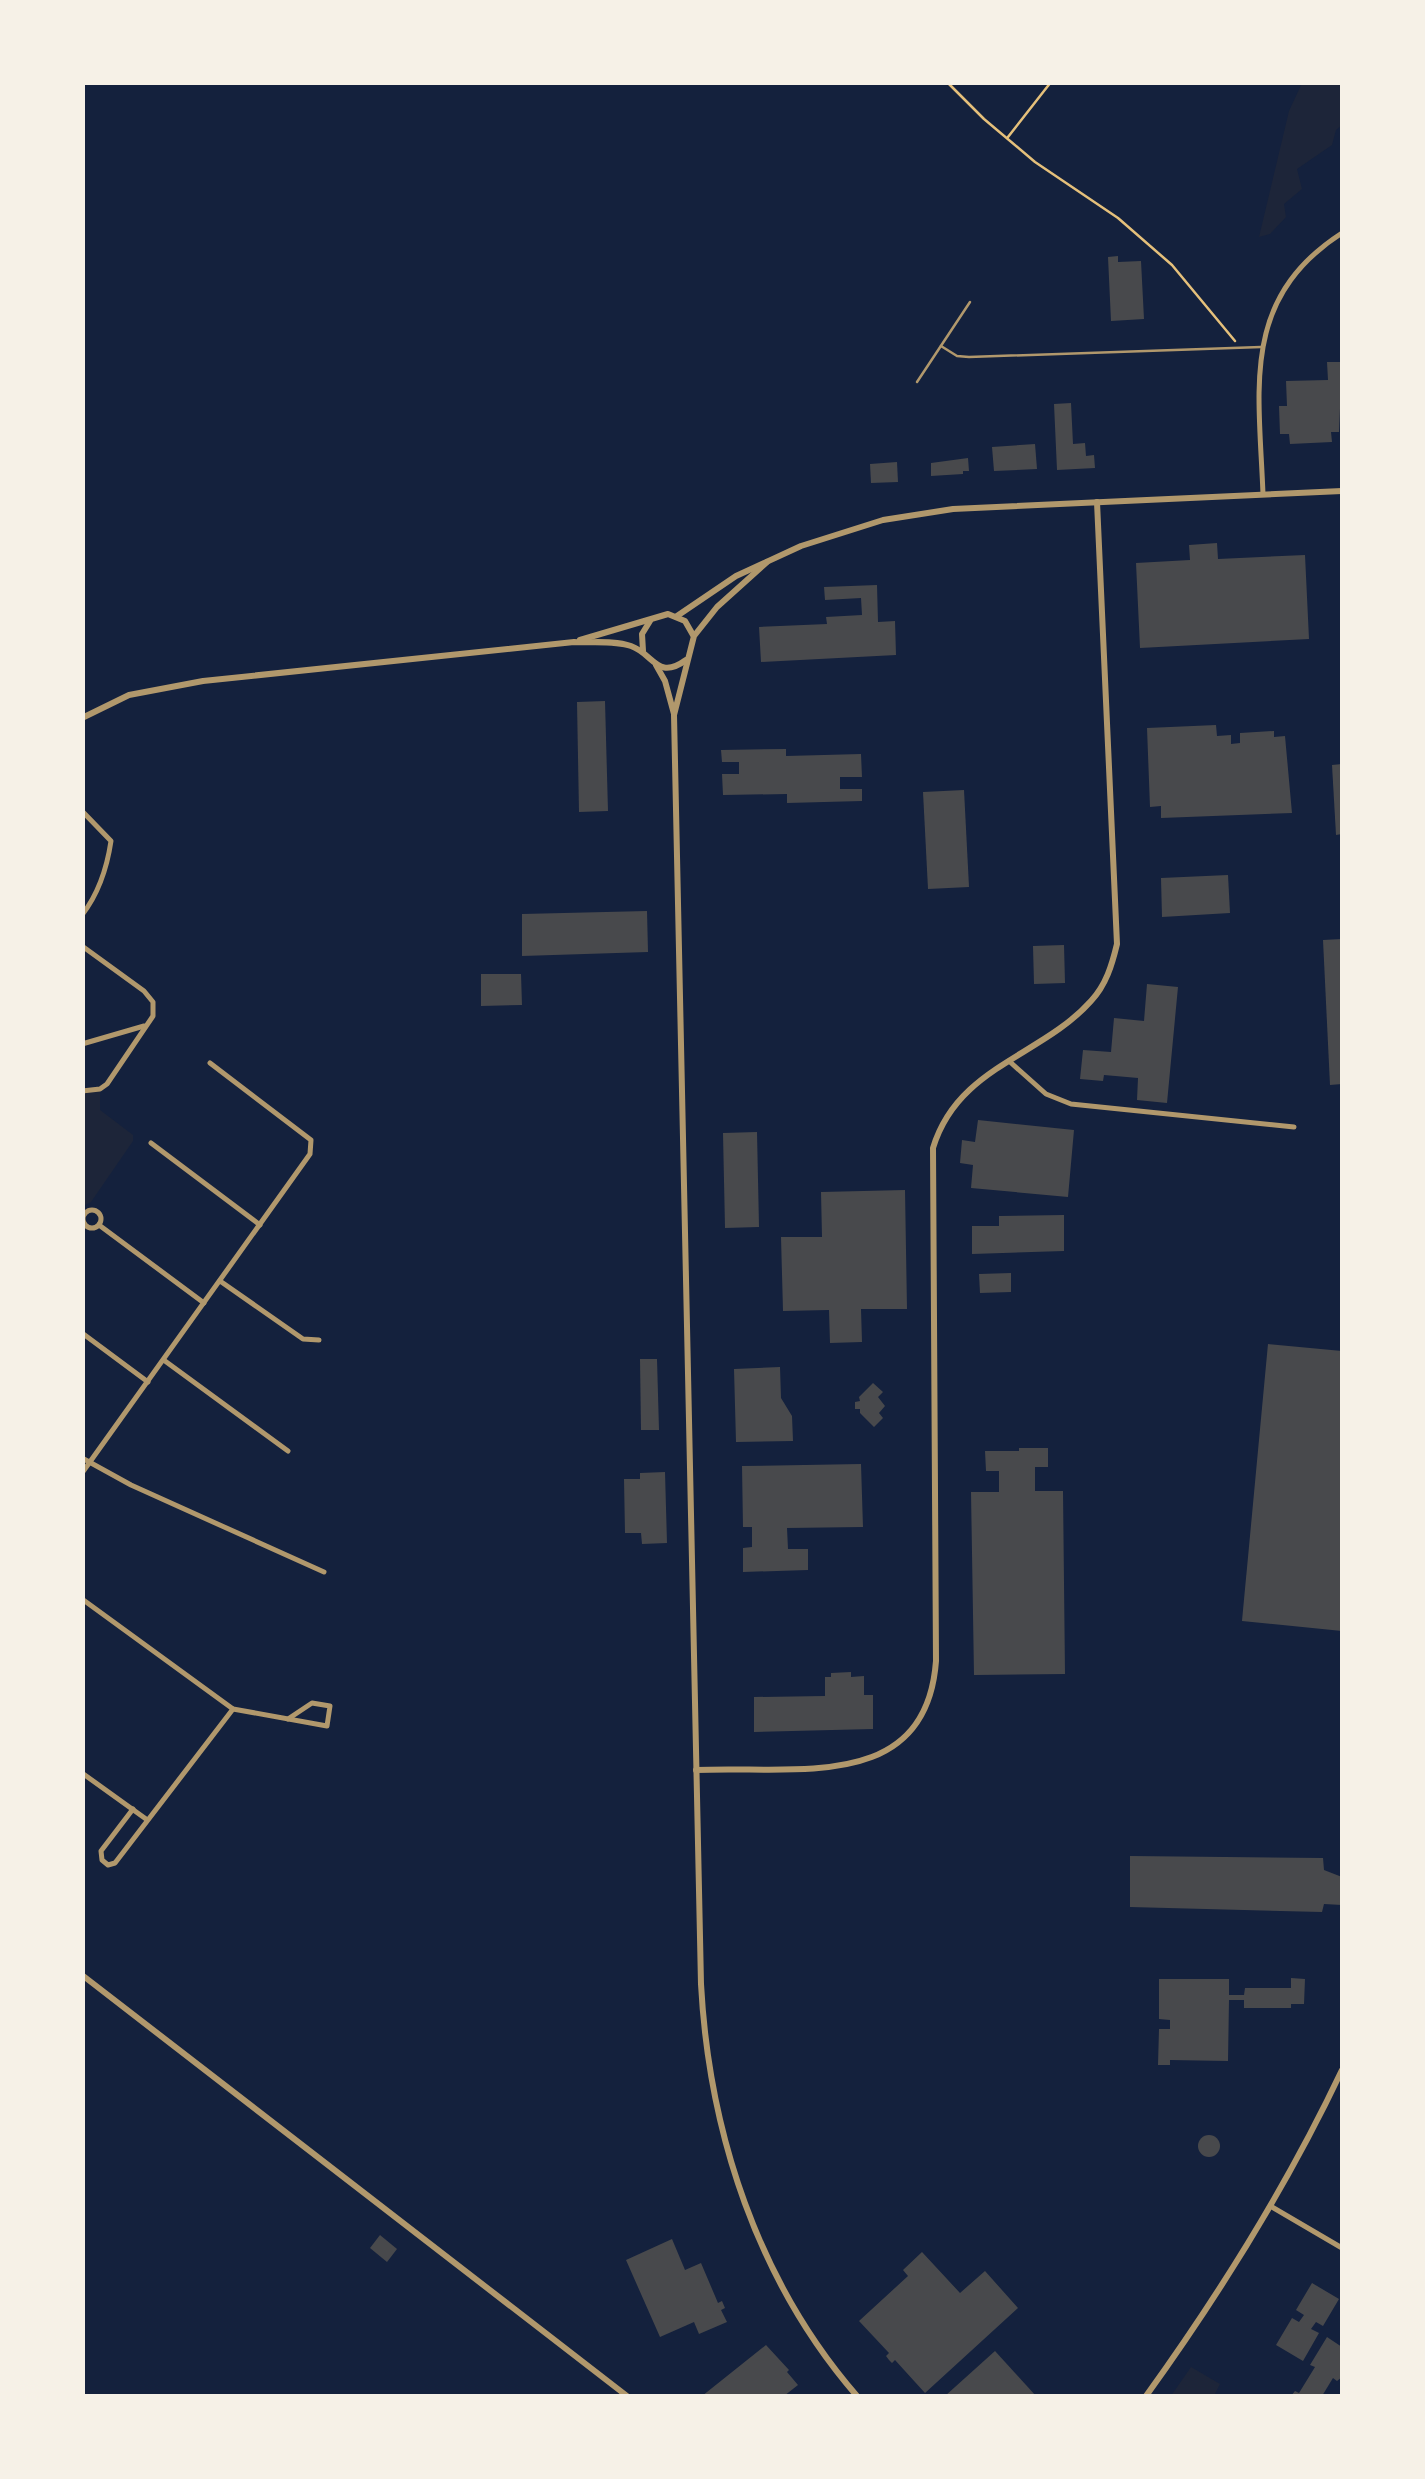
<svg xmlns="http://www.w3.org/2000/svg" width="1425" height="2479" font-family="Poppins,sans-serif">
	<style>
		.green { fill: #1d2539 }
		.building { fill: #48494c }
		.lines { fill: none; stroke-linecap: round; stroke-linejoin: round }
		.path { stroke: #e5c07b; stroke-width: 2.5 }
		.service { stroke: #b1986c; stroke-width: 2.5 }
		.minor { stroke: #b1986c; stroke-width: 5 }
		.tertiary { stroke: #b1986c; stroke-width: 6 }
	</style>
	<rect width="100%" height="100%" fill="#14213d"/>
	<!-- green -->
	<g class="green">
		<path d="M1302,83H1342V125L1336,130L1332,145L1297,169L1302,189L1284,204L1286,217L1270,234L1259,237L1289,111Z"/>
		<path d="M100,1089V1110L133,1135V1141L91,1202L83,1206L82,1091Z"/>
		<path d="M1191,2367L1220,2384L1214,2396H1171Z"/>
	</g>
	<!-- building -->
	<g class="building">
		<path d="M1118,256V262L1141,261L1144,319L1111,321L1108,257Z"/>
		<path d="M1327,362H1342L1339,432H1331L1332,442L1290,444L1289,434H1280L1279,406H1287L1286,381L1328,380Z"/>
		<path d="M1071,403L1073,444L1085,443L1086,456L1094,455L1095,468L1057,470L1054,404Z"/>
		<path d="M1035,444L1037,469L994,471L992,447Z"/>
		<path d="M968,458L969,471H963V474L931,476V463Z"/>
		<path d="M897,462L898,482L871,483L870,464Z"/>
		<path d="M1217,543L1218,559L1305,555L1309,639L1140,648L1136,563L1190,560L1189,545Z"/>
		<path d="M877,585L878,622L895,621L896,655L761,662L759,627L827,624L826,617L862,615L861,598L825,600L824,587Z"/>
		<path d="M605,701L608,811L579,812L577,702Z"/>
		<path d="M1216,725L1217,736L1231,735V744L1240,743V733L1274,731V737L1285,736L1292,813L1161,818V806L1150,807L1147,728Z"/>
		<path d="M786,749V756L861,754L862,777H840V789H862V801L787,803V794L723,795L722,774H739V762H722L721,750Z"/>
		<path d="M1342,764V834L1336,835L1332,765Z"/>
		<path d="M964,790L969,887L928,889L923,792Z"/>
		<path d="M1228,875L1230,913L1162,917L1161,878Z"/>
		<path d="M647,911L648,952L522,956V914Z"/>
		<path d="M1342,939V1084L1330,1085L1323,940Z"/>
		<path d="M1064,945L1065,983L1034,984L1033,946Z"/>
		<path d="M481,974H521L522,1005L481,1006Z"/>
		<path d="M1147,984L1178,987L1167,1103L1137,1100L1138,1078L1104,1075L1103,1081L1080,1079L1083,1050L1111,1052L1114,1018L1144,1021Z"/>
		<path d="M978,1120L1074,1130L1068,1197L971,1188L973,1165L960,1163L962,1140L975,1142Z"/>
		<path d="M757,1132L759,1227L725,1228L723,1133Z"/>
		<path d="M905,1190L907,1309H861L862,1342L830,1343L829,1310L783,1311L781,1237H822L821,1192Z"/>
		<path d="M1064,1215V1251L972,1254V1226H999V1216Z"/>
		<path d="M1011,1273V1292L980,1293L979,1274Z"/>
		<path d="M1268,1344L1342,1351V1631L1242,1621Z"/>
		<path d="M640,1359H657L659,1430H641Z"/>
		<path d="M780,1367L781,1398L792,1416L793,1441L736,1442L734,1369Z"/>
		<path d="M873,1383L883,1392L878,1397L885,1406L879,1413L883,1418L874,1427L860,1413V1409H855V1402L860,1401L859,1397Z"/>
		<path d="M1019,1448H1048V1467H1035V1491H1063L1065,1674L974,1675L971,1492H999V1471H986L985,1451H1019Z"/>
		<path d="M861,1464L863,1527L787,1528L788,1549H808V1570L743,1572V1548L752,1547V1527H743L742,1466Z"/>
		<path d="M665,1472L667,1543L642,1544L641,1533H625L624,1479H640V1473Z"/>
		<path d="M851,1672V1677L864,1676V1695H873V1729L754,1732V1697L825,1696V1677H831V1673Z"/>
		<path d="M1130,1856L1323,1858L1324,1870L1342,1877V1905L1324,1904L1322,1912L1130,1907Z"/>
		<path d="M1291,1978L1305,1979L1304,2004H1291V2008H1244V2000H1229L1228,2061L1170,2060V2065H1158L1159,2029H1170V2020L1159,2019V1979H1229V1995H1244L1245,1988H1291Z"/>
		<circle cx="1209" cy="2146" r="11"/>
		<path d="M380,2235L397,2249L387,2262L370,2248Z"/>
		<path d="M672,2239L685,2270L701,2263L718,2303L722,2301L725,2308L721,2310L727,2322L699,2334L694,2322L660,2337L626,2260Z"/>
		<path d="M922,2252L960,2293L985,2271L1018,2308L925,2393L895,2360L892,2363L889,2360L886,2356L889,2353L859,2321L908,2276L903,2270Z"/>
		<path d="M1312,2283L1339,2299L1323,2326L1316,2322L1311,2329L1319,2333L1303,2361L1276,2345L1292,2318L1299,2322L1304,2315L1296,2310Z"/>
		<path d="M1327,2337L1342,2347V2377L1337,2381L1333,2378L1322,2396H1291L1295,2391L1299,2393L1315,2367L1310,2365Z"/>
		<path d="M766,2345L789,2370L787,2372L798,2385L784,2396H702Z"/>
		<path d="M995,2351L1036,2396H945Z"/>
	</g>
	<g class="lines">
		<!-- path -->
		<g class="path">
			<path d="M947,82L984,119L1035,162L1118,218L1172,265L1235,341"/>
			<path d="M1008,137L1051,82"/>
		</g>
		<!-- service -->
		<g class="service">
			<path d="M941,346L957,356L969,357L1261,347"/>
			<path d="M917,382L970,302"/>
		</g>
		<!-- minor -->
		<g class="minor">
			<path d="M1263,494C1259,388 1240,299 1342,233"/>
			<path d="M82,811L111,841C107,868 99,893 82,915"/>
			<path d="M82,946L144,991L153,1002V1016L107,1084L100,1089L82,1091"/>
			<path d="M82,1044L144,1026"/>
			<path d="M1009,1061L1046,1094L1071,1104L1294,1127"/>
			<path d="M151,1143L260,1225"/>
			<circle cx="92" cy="1219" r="9"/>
			<path d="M99,1225L204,1303"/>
			<path d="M220,1281L303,1339L319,1340"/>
			<path d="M82,1333L148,1382"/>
			<path d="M165,1361L288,1451"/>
			<path d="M82,1458L131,1485L324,1572"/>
			<path d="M82,1473L310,1154L311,1140L210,1063"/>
			<path d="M82,1599L233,1709L327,1726L330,1706L312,1703L288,1719"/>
			<path d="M82,1773L146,1819"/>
			<path d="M133,1809L101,1851L102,1860L108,1865L115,1863L233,1709"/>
			<path d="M1272,2207L1342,2248"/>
		</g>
		<!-- tertiary -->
		<g class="tertiary">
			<path d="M767,562L717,607L694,636L674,715L701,1984C709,2133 758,2282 857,2396"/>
			<path d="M677,616L736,576L801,546L883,520L953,509L1342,491"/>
			<path d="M580,640L668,614L685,621L693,635"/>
			<path d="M643,651L642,634L650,621"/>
			<path d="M656,665L665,681L674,714"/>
			<path d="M82,718L129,695L203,681L574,642C591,643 614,640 631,646C654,654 657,681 686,660"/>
			<path d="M696,1770C792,1765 926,1795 936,1661L933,1148C958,1066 1041,1057 1091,1001C1106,985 1112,965 1117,944L1097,502"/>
			<path d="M82,1975L627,2396"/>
			<path d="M1146,2396C1221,2292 1287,2186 1342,2070"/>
		</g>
	</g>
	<!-- border -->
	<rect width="1425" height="2479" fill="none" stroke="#f6f1e7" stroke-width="170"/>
</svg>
